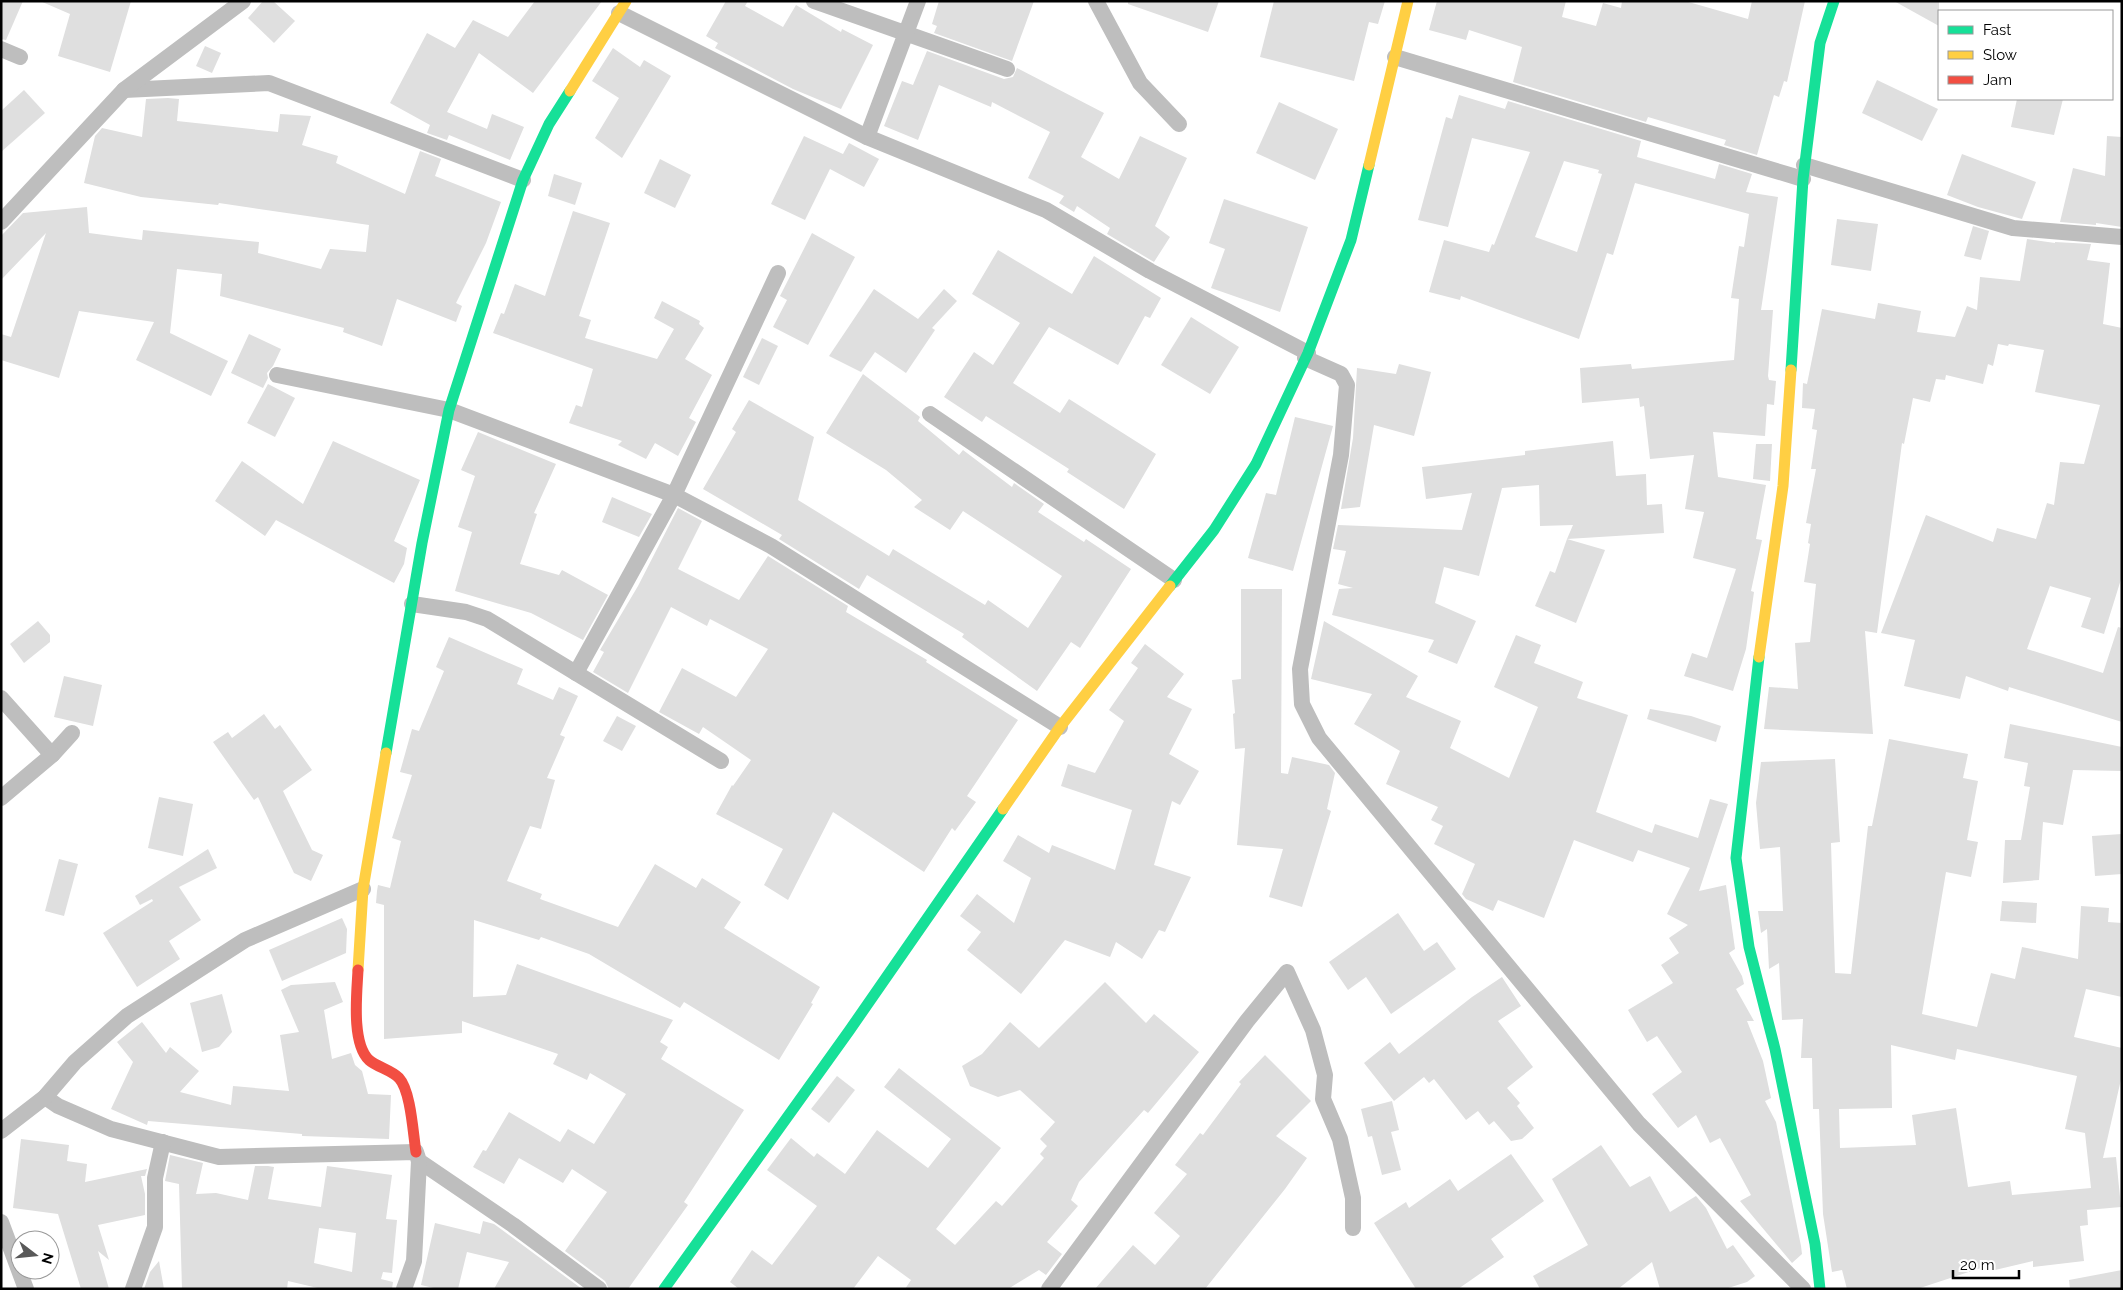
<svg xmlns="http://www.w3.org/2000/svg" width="2123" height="1290" font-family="Raleway,sans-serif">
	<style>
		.building { fill: #dfdfdf; fill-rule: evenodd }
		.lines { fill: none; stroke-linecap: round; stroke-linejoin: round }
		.street { stroke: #bebebe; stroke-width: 16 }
		.fast { stroke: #16e098; stroke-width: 11 }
		.slow { stroke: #ffcf43; stroke-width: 11 }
		.jam { stroke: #f24e42; stroke-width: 11 }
	</style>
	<rect width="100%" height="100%" fill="#fff"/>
	<!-- building -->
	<g class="building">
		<path d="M1,1H23L6,40L1,39Z"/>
		<path d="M131,1L110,72L58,56L70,14L40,1Z"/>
		<path d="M263,1H273L295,21L274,43L248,18Z"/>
		<path d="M535,1H602L533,93L479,53L447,112L487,129L492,114L524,127L510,160L449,135L447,140L427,133L430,125L390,103L427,33L455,48L473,20L508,37Z"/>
		<path d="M726,1H748L745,6L783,27L796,5L841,32L842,29L873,45L841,109L793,89L715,48L718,43L706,36Z"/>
		<path d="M939,1H1034L1012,61L934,33L937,26L932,24Z"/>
		<path d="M1128,1H1219L1208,32L1128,4Z"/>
		<path d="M1274,1H1385L1378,24L1369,22L1354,81L1260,57Z"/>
		<path d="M1437,1H1566L1562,17L1596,26L1603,3L1621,8L1622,1H1685L1748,19L1752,1H1805L1787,82L1784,81L1779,97L1774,95L1757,155L1724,145L1726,140L1648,117L1646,122L1513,82L1522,47L1469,30L1466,40L1429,30Z"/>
		<path d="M1894,1H1939V26Z"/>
		<path d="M205,46L221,53L212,73L196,66Z"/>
		<path d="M613,48L640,67L644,60L671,76L622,158L595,138L619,98L592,81Z"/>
		<path d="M927,51L1004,79L1013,77L1017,68L1104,113L1081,157L1119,179L1140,136L1187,158L1155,226L1170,237L1154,262L1107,234L1110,228L1077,206L1074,212L1059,203L1064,196L1028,178L1050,132L992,102L991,107L939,85L918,140L884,126L902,81L913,85Z"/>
		<path d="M1877,80L1938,109L1922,141L1862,113Z"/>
		<path d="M24,90L45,113L1,152V111Z"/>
		<path d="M1459,95L1505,109L1508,101L1641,141L1637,157L1715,179L1719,164L1752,174L1746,192L1778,197L1761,310H1773L1768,376L1769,380L1776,381L1774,405L1767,404L1765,436L1713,432L1718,477L1766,485L1756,539L1762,540L1751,591L1754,592L1746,649L1733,691L1684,676L1692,653L1707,658L1736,569L1693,558L1704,512L1685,509L1694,455L1650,459L1644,406L1640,407L1639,398L1582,403L1580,368L1631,364L1632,369L1734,360L1739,299L1731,298L1739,246L1744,247L1749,214L1635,183L1613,255L1607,253L1579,339L1461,296L1460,300L1429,292L1444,240L1489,252L1492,244L1494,245L1530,152L1472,138L1448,227L1418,220L1446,117L1452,119ZM1564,161L1599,170L1598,173L1602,174L1577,252L1535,237Z"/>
		<path d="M168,98L179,99L177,121L278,132L280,114L311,116L302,145L338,156L336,163L405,194L420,151L441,159L435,176L501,202L486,243L456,303L462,306L456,322L397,299L382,346L343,332L344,328L220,296L222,274L177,269L170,333L228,361L211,396L136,360L154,322L79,311L59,378L1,360V334L11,337L46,233L1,280V236L23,213L87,207L89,233L142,240L143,230L259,242L258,253L321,269L330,249L366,252L369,225L219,203L218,205L141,197L84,183L95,136L102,128L142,137L146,99Z"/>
		<path d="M2017,99H2063L2054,135L2011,127Z"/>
		<path d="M1279,102L1338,129L1315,180L1256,153Z"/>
		<path d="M804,136L843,154L849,143L879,159L864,187L830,169L805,220L771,204Z"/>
		<path d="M2107,136L2122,137V227L2096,223V225L2060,222L2073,168L2105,176Z"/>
		<path d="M1962,154L2036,182L2022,219L1978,207L1947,195Z"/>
		<path d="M660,159L691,175L675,208L644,193Z"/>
		<path d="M554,174L582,183L575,205L548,196Z"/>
		<path d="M1224,199L1308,227L1280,312L1211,288L1225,249L1209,243Z"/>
		<path d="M573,211L610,223L579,316L591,320L585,338L657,359L674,329L654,318L662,301L700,321L699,324L704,328L685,359L712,375L689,418L696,422L678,456L655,443L646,459L618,445L622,441L569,423L576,405L582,407L593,369L493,333L501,313L504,314L515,284L545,296Z"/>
		<path d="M1837,219L1878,224L1871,271L1831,265Z"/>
		<path d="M1973,226L1989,231L1981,260L1964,256Z"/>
		<path d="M812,233L855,257L808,345L773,327L787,300L780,296Z"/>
		<path d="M2027,239L2055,243V242L2091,244L2087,260L2110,263L2103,324L2122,328V576L2104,634L2081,627L2091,598L2050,586L2027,649L2103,673L2118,627L2122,628V722L2009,687L2008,691L1966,676L1960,699L1904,686L1915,640L1881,633L1926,515L1993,542L1997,528L2036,539L2047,503L2054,505L2060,462L2084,464L2100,405L2035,392L2044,350L2009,344L2008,346L1998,344L1993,366L1988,364L1983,384L1946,375L1945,380L1936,379L1930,402L1913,398L1904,444L1902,443L1877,633L1865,631L1873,734L1764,729L1769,687L1798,689L1795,643L1810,642L1816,584L1804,582L1810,544L1808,543L1811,524L1806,523L1816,469H1811L1817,430L1812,429L1815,409L1802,408L1803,383L1807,384L1822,309L1875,319L1878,303L1921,311L1917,332L1955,337L1967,306L1977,310L1980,277L2020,281Z"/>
		<path d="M998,250L1072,294L1094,256L1161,298L1150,318L1145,316L1118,365L1049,327L1013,383L1060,413L1069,399L1156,454L1124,509L1067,472L1069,469L986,416L982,422L944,397L974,352L993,365L1020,323L972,294Z"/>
		<path d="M874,289L918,319L944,289L957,301L932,328L935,330L906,373L875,352L861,372L829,356Z"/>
		<path d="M1191,317L1239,347L1210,394L1161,365Z"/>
		<path d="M249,334L281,349L273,366L267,373L268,378L263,388L231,373Z"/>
		<path d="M762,338L778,346L759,385L743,377Z"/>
		<path d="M1399,364L1431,372L1414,436L1374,425L1360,507L1341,509L1353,438L1357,368L1396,374Z"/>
		<path d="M863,374L920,417L918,421L959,455L963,450L1012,487L1014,483L1044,504L1038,512L1084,542L1086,539L1131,569L1080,648L1071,642L1037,691L962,637L964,634L867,575L859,589L779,539L782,535L703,489L736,432L732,429L749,400L814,437L798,500L889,556L893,549L985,605L988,600L1028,628L1062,576L963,511L950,530L914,507L922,500L886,470L826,433Z"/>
		<path d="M268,384L295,398L275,437L247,423Z"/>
		<path d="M1295,417L1333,426L1293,571L1248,558L1266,493L1276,495Z"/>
		<path d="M478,432L556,464L534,513L537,514L520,564L559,575L562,570L608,595L583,640L531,613L455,591L472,532L458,527L475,476L461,470Z"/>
		<path d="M333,441L420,480L394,541L407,548L404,564L394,583L276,520L265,536L215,501L242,461L303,504Z"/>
		<path d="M1613,441L1616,476L1646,474L1647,505L1662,504L1664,533L1567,539L1573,525L1540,526L1539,485L1502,488L1479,576L1444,567L1435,603L1476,621L1457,664L1428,652L1434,640L1332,615L1339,589L1353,588L1338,584L1346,551L1333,549L1338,525L1462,530L1472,493L1426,499L1422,467L1525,455V451Z"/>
		<path d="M1756,444H1772L1770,481L1753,479Z"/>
		<path d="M612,497L652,514L639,537L602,522Z"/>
		<path d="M678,508L702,521L678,569L739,600L768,556L848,606L846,612L927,660L926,662L1018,720L967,796L976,802L955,831L952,828L924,872L833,812L788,900L764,885L783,849L716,814L732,785L733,786L751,760L703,727L699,734L659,712L682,668L736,697L768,649L710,619L707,626L671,607L628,693L593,672L604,652L600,650L638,586Z"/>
		<path d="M1567,539L1605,550L1576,623L1535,606L1550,571L1555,573Z"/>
		<path d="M1241,589H1282L1281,773L1288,774L1292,757L1329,765L1335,773L1327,809L1331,811L1302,907L1269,897L1283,849L1237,845L1245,748L1235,749L1233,714L1235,713L1232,680L1241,679Z"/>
		<path d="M38,621L50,635V642L24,663L10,644Z"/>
		<path d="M1324,621L1418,676L1406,697L1461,721L1450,748L1509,778L1538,707L1494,687L1516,635L1541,645L1534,663L1583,682L1577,698L1628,715L1596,812L1652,833L1655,824L1698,838L1710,799L1728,804L1699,891L1726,885L1735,949L1729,953L1742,976L1744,984L1736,989L1754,1021H1747L1763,1061L1771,1098L1765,1101L1776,1122L1801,1246L1802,1254L1792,1263L1740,1201L1751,1195L1720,1138L1710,1143L1696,1115L1678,1128L1652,1094L1682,1072L1657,1036L1647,1042L1628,1010L1673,983L1661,965L1679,953L1669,938L1688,925L1667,914L1690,868L1638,850L1633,862L1574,840L1544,918L1498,900L1493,911L1466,899L1462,894L1475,864L1434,844L1443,826L1431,820L1438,807L1386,784L1400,751L1354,724L1372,694L1311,679Z"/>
		<path d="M449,637L523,669L517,684L553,700L559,687L578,696L560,735L565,737L547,778L555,780L541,829L530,826L507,881L542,894L540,899L618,927L655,864L696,888L702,878L741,902L724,928L820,987L811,1003L813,1004L779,1060L684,1002L680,1008L589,954L541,937L539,940L474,920L473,997L506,995L517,964L673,1020L660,1042L668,1047L661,1059L744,1110L684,1202L688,1205L628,1289H609L605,1281L565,1251L607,1192L572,1169L563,1183L519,1158L504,1184L473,1167L483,1150L486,1151L509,1112L560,1142L568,1129L594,1144L626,1094L590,1073L587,1080L553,1064L558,1054L462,1021V1033L384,1039V905L376,903L377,891L378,885L390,888L401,841L392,838L412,775L400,772L412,729L419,731L444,671L436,667Z"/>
		<path d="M1145,644L1184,674L1167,697L1192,709L1169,754L1199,771L1180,805L1172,801L1154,865L1191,877L1165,932L1159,930L1142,959L1116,942L1110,957L1065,940L1021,994L967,950L981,932L960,916L977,894L1014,923L1031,878L1003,861L1018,835L1049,853L1052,845L1115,870L1132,810L1061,786L1068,764L1095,773L1124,721L1109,710L1138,668L1131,663Z"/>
		<path d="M64,676L102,685L93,726L54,717Z"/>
		<path d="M1650,709L1691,716L1721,726L1716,742L1647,719Z"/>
		<path d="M264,714L275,729L280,725L312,770L283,791L312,850L323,855L311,881L294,873L258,797L254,800L213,742L228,732L232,738Z"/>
		<path d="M617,716L636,726L622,751L603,741Z"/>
		<path d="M2010,724L2122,747V771L2073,770L2063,825L2043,822L2039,880L2003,883L2005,840H2021L2030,787L2024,786L2028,763L2004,758Z"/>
		<path d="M1889,739L1968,754L1963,778L1978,781L1967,840L1978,842L1971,877L1946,872L1922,1014L1977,1027L1991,973L2015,979L2022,947L2078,959L2081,906L2109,908L2108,922L2122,923V997L2086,989L2074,1037L2122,1048V1075L2103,1158L2116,1157L2121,1207L2087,1210L2088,1225L2080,1226L2084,1261L2033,1267V1261L1995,1270L1993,1264L1917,1289H1847L1842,1270L1832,1272L1823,1214L1819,1109H1813L1812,1058H1801L1803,1019L1782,1020L1779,963L1769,969L1767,929L1761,933L1758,911H1783L1780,847L1760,849L1756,803L1761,762L1835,759L1840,842L1831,843L1835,973L1851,974L1868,826H1872ZM1891,1045L1955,1060L1957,1049L2077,1076L2065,1129L2085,1133L2091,1188L2012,1195L2010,1181L1968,1187L1956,1108L1912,1115L1916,1145L1840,1148L1839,1109L1892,1108Z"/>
		<path d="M159,797L193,804L183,856L148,848Z"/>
		<path d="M2122,834V874L2095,876L2092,836Z"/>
		<path d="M208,849L217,868L179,887L201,920L169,941L180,959L137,987L103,933L153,901L152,899L140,905L135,896Z"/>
		<path d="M59,859L78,864L64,916L45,911Z"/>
		<path d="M2002,901L2037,903L2036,923L2000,921Z"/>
		<path d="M1398,913L1424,951L1437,942L1456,969L1391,1014L1366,977L1348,990L1329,962Z"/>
		<path d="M342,918L347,929L346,953L282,981L269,950Z"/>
		<path d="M1502,977L1521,1006L1498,1021L1533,1067L1507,1088L1520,1103L1517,1106L1534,1128L1522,1139L1511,1141L1494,1121L1489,1125L1478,1111L1466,1120L1434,1079L1429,1083L1424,1077L1394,1101L1364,1063L1390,1042L1399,1054L1472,997Z"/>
		<path d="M335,982L343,1002L324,1010L332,1059L351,1053L355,1065L362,1071L368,1094L391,1095L389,1139L302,1136V1134L148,1121L147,1125L111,1109L133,1062L117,1042L142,1022L166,1053L170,1047L199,1071L180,1092L231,1105L233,1086L289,1091L280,1035L299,1032L281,990L291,985Z"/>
		<path d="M1105,982L1146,1023L1154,1014L1199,1052L1148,1113L1144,1110L1079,1182L1071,1200L1078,1206L1047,1242L1062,1254L1046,1275L1039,1270L1008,1289H905L911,1280L878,1256L853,1289H739L730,1282L752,1250L772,1265L817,1206L767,1170L791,1138L814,1157L817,1153L845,1174L877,1130L928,1168L951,1139L884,1087L899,1068L1001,1148L936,1229L955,1245L996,1201L1002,1206L1044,1158L1040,1154L1047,1146L1040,1139L1055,1122L1020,1090L998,1097L970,1086L962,1066L982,1054L1010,1022L1039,1048Z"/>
		<path d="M222,994L232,1032L219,1047L202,1052L190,1003Z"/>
		<path d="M1265,1055L1311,1101L1276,1136L1307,1158L1285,1189L1205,1289H1095L1133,1245L1155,1265L1180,1236L1154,1213L1187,1174L1175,1165L1200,1133L1203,1135L1241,1084L1239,1082Z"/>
		<path d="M837,1076L855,1090L829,1123L811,1109Z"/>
		<path d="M1392,1101L1399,1130L1391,1132L1401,1170L1382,1175L1372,1136L1368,1137L1361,1109Z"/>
		<path d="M21,1139L69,1145L67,1161L87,1164L85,1182L147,1169L145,1176H141L145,1194V1215L98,1225L109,1260L98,1251L109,1289H81L58,1214L13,1208Z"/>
		<path d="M1601,1145L1630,1187L1650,1176L1670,1212L1696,1196L1706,1208L1727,1249L1733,1245L1755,1276L1747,1282L1725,1289H1660L1652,1262L1618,1289H1540L1533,1276L1588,1245L1552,1179Z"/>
		<path d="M1511,1154L1544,1201L1491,1239L1504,1257L1458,1289H1416L1374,1223L1406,1202L1409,1208L1450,1179L1458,1191Z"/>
		<path d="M170,1155L203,1163L196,1194L216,1193L248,1200L255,1166H268L274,1167L268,1199L321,1207L327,1166L392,1175L386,1219L397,1220L392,1273L383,1272L381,1279L393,1282L392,1289H322L288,1281L287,1289H182L179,1184L165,1181ZM319,1228L356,1233L352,1272L314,1263Z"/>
		<path d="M483,1221L494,1224L582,1289H494L509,1262L467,1252L458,1289H438L421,1285L435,1223L480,1234Z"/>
		<path d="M159,1261L164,1289H144L150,1272Z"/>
		<path d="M2122,1270V1289H2070L2069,1280Z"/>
	</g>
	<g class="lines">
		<!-- street -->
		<g class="street">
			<path d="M814,1L1007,69"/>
			<path d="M1096,1L1140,83L1179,124"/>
			<path d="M619,13L867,137L1046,210L1150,271L1308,353"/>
			<path d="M1,49L20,57"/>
			<path d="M1395,57L1803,179"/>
			<path d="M124,90L269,83L523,180"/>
			<path d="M867,137L918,1"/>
			<path d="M1804,165L2013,228L2122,237"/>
			<path d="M1,222L124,90L243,1"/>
			<path d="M1305,358L1341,374L1347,385L1341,455L1300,669L1302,704L1319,738L1639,1124L1803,1289"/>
			<path d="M277,375L449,410L674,495L771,546L1060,727"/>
			<path d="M930,414L1174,580"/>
			<path d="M412,604L466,612L487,619L721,761"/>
			<path d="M576,673L674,495L778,273"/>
			<path d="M1,698L52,755L72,733"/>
			<path d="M1,798L52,755"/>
			<path d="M45,1097L58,1106L111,1129L219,1157L416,1152L419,1161L513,1225L599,1289"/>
			<path d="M1,1131L45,1097L75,1062L127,1016L245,940L363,889"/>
			<path d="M1,1222L26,1289"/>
			<path d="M133,1289L155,1227V1178L163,1142"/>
			<path d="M404,1289L414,1261L419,1161"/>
			<path d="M1049,1289L1247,1021L1287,972L1313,1030L1325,1075L1323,1099L1340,1139L1353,1198V1228"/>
		</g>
		<!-- fast -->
		<g class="fast">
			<path d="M1791,370L1803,179L1820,43L1834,1"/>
			<path d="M1170,586L1214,530L1256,464L1308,353L1351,240L1369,165"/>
			<path d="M1759,657L1736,858L1749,947L1775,1049L1815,1244L1820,1289"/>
			<path d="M386,753L422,543L449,410L523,180L549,124L570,91"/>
			<path d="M664,1289L849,1031L1003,809"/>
		</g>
		<!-- slow -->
		<g class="slow">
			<path d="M570,91L626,1"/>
			<path d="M1369,165L1408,1"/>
			<path d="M1759,657L1783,486L1791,370"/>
			<path d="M1003,809L1060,727L1170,586"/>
			<path d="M358,970L363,889L386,753"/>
		</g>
		<!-- jam -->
		<path class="jam" d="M358,970C357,992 351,1043 369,1060C377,1067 391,1070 399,1078C411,1091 413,1134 416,1152"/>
	</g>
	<!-- border -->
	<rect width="2123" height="1290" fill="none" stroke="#000000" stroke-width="5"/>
	<!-- legend -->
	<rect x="1938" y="10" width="175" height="90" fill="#ffffff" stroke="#999999"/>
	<rect x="1948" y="26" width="25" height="8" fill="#16e098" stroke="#999999"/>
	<text x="1983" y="35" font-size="15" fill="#000000">Fast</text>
	<rect x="1948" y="51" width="25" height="8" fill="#ffcf43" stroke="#999999"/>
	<text x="1983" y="60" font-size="15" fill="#000000">Slow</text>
	<rect x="1948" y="76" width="25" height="8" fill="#f24e42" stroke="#999999"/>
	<text x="1983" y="85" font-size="15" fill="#000000">Jam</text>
	<!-- north arrow -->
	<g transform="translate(35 1255) rotate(106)"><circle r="24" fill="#ffffff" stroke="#999999"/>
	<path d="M0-4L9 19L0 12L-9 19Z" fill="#595959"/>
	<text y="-8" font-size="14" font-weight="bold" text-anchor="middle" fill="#000000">N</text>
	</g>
	<!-- scale -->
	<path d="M1953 1270v8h66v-8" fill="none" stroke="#000000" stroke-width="2.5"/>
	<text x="1960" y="1270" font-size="15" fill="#000000" stroke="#ffffff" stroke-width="4" paint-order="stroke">20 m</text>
</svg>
